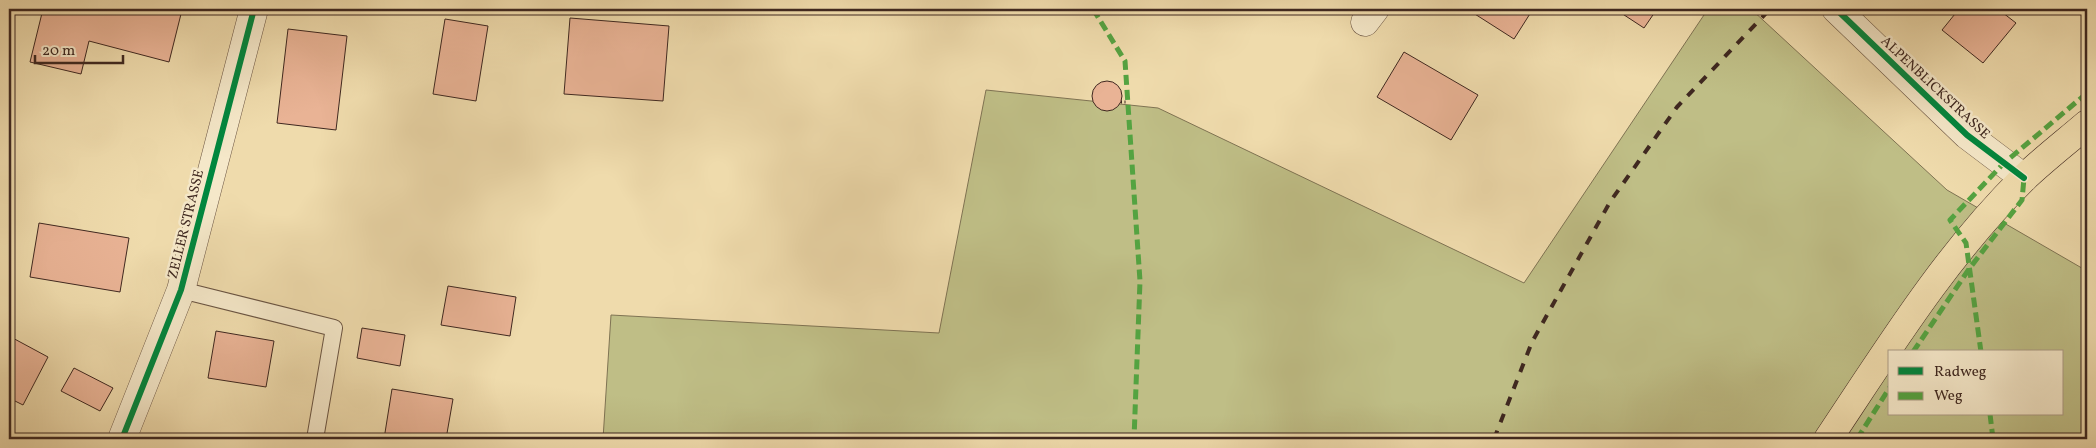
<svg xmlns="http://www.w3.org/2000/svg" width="2096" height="448" font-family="Vollkorn,serif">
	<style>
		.green { fill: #bfbe86; stroke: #7f7353; fill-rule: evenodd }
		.building { fill: #e9b395; stroke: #3f2820 }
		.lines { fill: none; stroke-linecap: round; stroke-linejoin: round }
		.lane-casing { stroke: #6b5543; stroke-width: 18 }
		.street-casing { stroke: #6b5543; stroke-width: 29 }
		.primary-casing { stroke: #3f2820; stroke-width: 29 }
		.path { stroke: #3f2820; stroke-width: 3; stroke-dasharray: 1 2.5; stroke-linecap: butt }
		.lane { stroke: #f5e8c9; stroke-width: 16 }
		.street { stroke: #f5e8c9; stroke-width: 28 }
		.primary { stroke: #efdbac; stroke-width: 28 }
		.rail { stroke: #3f2820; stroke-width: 4; stroke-dasharray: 9 9; stroke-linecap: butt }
		.quiet { stroke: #54a341; stroke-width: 5; stroke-dasharray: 10 5; stroke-linecap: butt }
		.cycleway-casing { stroke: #f5e8c9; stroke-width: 9 }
		.cycleway { stroke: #00873e; stroke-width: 6 }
		.labels { text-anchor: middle; stroke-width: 5; stroke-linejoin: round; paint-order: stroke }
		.street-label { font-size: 14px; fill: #3f2820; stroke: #f5e8c9 }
	</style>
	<rect width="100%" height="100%" fill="#efdbac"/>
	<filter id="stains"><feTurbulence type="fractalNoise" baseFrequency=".004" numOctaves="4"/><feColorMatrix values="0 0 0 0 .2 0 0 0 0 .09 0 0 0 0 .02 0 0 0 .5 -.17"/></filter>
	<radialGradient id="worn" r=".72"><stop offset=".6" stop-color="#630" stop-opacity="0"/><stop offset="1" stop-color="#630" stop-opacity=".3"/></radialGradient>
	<!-- green -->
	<path class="green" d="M1708,9H1751L1947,190L2087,271V439H603L611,315L939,333L986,90L1158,108L1524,283ZM1890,352H2062V414H1890Z"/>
	<!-- building -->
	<g class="building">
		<path d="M43,9H177L182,10L169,62L89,41L81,74L30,62Z"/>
		<rect x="776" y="9" width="65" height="5"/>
		<path d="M1467,9H1533L1514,39Z"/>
		<path d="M1615,9H1657L1644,28Z"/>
		<path d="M1959,9H1998L2016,23L1983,63L1942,30Z"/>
		<path d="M570,18L669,26L663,101L564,94Z"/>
		<path d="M445,19L488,26L476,101L433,94Z"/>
		<path d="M288,29L347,36L336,130L277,123Z"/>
		<path d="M1404,52L1478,95L1451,140L1377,97Z"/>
		<circle cx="1107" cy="96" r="15"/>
		<path d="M39,223L129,238L120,292L30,277Z"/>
		<path d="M448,286L516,297L510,336L441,325Z"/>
		<path d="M362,328L405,335L400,366L357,358Z"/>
		<path d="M216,331L274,341L266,387L208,378Z"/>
		<path d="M9,336L48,357L23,405L9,398Z"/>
		<path d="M74,368L113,388L100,411L61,391Z"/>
		<path d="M392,389L453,399L446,439H384Z"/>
	</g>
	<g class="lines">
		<defs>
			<path id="lane" d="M181,290L334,328L315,439"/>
			<g id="street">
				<path d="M1836,9L1967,135L2024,178"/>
				<path d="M1365,22L1375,9"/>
				<path d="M122,439L181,290L254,9"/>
			</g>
			<path id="primary" d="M1828,439C1888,349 1946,255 2024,178C2044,159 2066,142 2087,124"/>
		</defs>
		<!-- lane casing -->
		<use href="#lane" class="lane-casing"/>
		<!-- street casing -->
		<use href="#street" class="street-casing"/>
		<!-- primary casing -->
		<use href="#primary" class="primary-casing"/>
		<!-- path -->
		<path class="path" d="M1121,102H1128"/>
		<!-- lane -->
		<use href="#lane" class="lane"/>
		<!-- street -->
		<use href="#street" class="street"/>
		<!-- primary -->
		<use href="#primary" class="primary"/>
		<!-- rail -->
		<path class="rail" d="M1494,439L1532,342L1610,202L1677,107L1770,9"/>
		<!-- quiet -->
		<g class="quiet">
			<path d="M1093,9L1125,61L1140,281L1134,439"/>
			<path d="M1913,352L1969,269L2022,200L2024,178"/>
			<path d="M1981,352L1966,243L1950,220L2003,164L2087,93"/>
			<path d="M1990,414L1993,439"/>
			<path d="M1857,439L1890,387"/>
		</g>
		<defs>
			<g id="cycleway">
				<path d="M1836,9L1967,135L2024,178"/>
				<path d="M122,439L181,290L254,9"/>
			</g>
		</defs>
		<!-- cycleway casing -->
		<use href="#cycleway" class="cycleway-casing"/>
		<!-- cycleway -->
		<use href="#cycleway" class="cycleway"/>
	</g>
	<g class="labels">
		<!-- street labels -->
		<g class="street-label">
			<text transform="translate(1936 87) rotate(43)" y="5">ALPENBLICKSTRASSE</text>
			<text transform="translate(185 224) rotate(-76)" y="5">ZELLER STRASSE</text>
		</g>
	</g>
	<!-- margin -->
	<rect width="2096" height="448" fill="none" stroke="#efdbac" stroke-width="30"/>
	<rect x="10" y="10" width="2076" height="428" fill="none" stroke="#3f2820" stroke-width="2.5"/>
	<rect x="15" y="15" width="2066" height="418" fill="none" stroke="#3f2820"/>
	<!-- legend -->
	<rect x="1888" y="350" width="175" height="65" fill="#f5e8c9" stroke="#ac9b85"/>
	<rect x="1898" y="367" width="25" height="8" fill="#00873e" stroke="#ac9b85"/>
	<text x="1934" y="376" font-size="15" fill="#3f2820">Radweg</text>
	<rect x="1898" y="392" width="25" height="8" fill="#54a341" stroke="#ac9b85"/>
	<text x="1934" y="400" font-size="15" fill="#3f2820">Weg</text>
	<!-- scale -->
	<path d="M35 55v8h88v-8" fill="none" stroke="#3f2820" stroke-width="2.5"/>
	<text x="42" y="55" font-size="15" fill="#3f2820" stroke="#f5e8c9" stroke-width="4" paint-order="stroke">20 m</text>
	<rect width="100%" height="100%" filter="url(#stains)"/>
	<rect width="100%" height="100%" fill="url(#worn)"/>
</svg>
